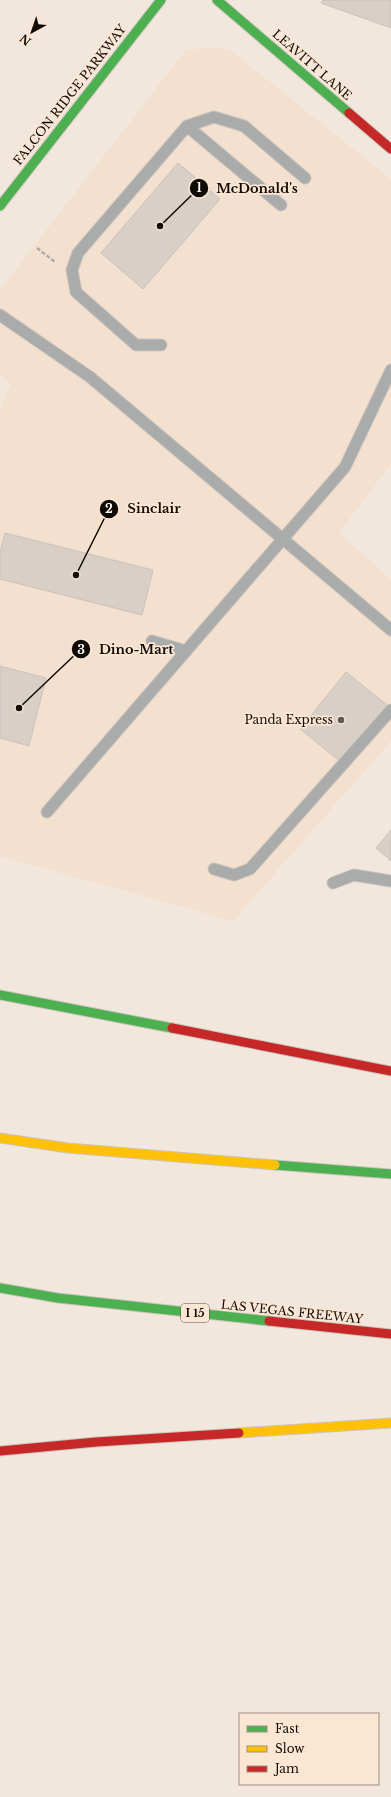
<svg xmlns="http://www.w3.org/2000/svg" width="391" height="1797" font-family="'Libre Baskerville',serif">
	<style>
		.built { fill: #f4e0cf }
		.building { fill: #d8cfc7; stroke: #cac2ba }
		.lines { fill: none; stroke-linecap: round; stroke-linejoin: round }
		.lane-casing { stroke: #ccc4bc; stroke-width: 13 }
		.fast-casing { stroke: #ccc4bc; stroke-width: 11 }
		.slow-casing { stroke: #ccc4bc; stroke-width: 11 }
		.jam-casing { stroke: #ccc4bc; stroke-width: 11 }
		.path { stroke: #acaba8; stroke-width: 2.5; stroke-dasharray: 4 2; stroke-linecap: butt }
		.lane { stroke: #aaacac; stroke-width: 11 }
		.fast { stroke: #4caf50; stroke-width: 9 }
		.slow { stroke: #ffc107; stroke-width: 9 }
		.jam { stroke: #c62828; stroke-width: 9 }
		.poi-dot { fill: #605851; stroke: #fbe6d4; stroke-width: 1.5 }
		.labels { text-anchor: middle; stroke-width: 3.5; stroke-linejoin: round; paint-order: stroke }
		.shield { fill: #fbe6d4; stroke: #574d44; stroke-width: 1 }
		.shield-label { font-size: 11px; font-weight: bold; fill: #110b06 }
		.street-label { font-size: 12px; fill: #110b06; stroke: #fbe6d4 }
		.poi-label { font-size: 12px; fill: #110b06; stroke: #fbe6d4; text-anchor: end }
		.leader { fill: none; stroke: #110b06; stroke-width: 1.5 }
		.callout-dot { fill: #110b06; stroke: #fbe6d4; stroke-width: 1.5 }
		.mark-label { font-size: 12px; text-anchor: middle; font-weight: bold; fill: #fff }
		.callout-label { font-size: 13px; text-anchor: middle; font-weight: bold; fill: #110b06; stroke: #fbe6d4; stroke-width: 3.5; stroke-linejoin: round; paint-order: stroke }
	</style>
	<rect width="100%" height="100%" fill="#f2e7dd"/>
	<!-- built -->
	<path class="built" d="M206,47L229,49L391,179V464L339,533L391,579V741L233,921L0,856V408L11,384L0,374V290L185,51Z"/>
	<!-- building -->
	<g class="building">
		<path d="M323,0H391V28L321,3Z"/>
		<path d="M178,163L220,199L143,289L101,253Z"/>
		<path d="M5,533L153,570L142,615L0,579V553Z"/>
		<path d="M0,666L46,678L29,746L0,738Z"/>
		<path d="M346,672L387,705L341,762L300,729Z"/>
		<path d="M391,830V861L376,848Z"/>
	</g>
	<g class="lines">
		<defs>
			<g id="lane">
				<path d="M187,126L281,205"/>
				<path d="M0,315L90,377L391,630"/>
				<path d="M161,345H136L76,292L72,270L78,253L187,126L214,117L244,126L305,178"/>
				<path d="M152,641L186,651"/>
				<path d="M47,812L345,467L391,370"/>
				<path d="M214,869L234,875L250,869L391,710"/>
				<path d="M333,883L354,875L391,881"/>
			</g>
			<g id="fast">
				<path d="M217,0L349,113"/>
				<path d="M0,206L161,0"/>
				<path d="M0,995L172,1028"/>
				<path d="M275,1165L391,1174"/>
				<path d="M0,1288L58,1298L269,1321"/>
			</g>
			<g id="slow">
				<path d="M0,1138L68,1148L275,1165"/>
				<path d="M239,1433L391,1423"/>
			</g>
			<g id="jam">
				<path d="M349,113L391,149"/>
				<path d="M172,1028L391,1071"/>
				<path d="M269,1321L391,1334"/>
				<path d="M0,1451L96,1442L239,1433"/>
			</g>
		</defs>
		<!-- lane casing -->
		<use href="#lane" class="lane-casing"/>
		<!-- fast casing -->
		<use href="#fast" class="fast-casing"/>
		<!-- slow casing -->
		<use href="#slow" class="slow-casing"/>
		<!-- jam casing -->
		<use href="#jam" class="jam-casing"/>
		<!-- path -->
		<path class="path" d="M37,248L55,262"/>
		<!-- lane -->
		<use href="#lane" class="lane"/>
		<!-- fast -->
		<use href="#fast" class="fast"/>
		<!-- slow -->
		<use href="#slow" class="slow"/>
		<!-- jam -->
		<use href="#jam" class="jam"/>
	</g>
	<!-- markers -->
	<circle class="poi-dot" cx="341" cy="720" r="4"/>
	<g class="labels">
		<!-- shield labels -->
		<rect class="shield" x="181" y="1304" width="28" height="18" rx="3"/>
		<g class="shield-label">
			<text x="195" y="1317">I 15</text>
		</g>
		<!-- street labels -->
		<g class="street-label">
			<text transform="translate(312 65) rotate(41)" y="4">LEAVITT LANE</text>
			<text transform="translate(70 95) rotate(-52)" y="4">FALCON RIDGE PARKWAY</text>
			<text transform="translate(292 1312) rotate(6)" y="4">LAS VEGAS FREEWAY</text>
		</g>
		<!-- poi labels -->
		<g class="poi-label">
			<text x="333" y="724">Panda Express</text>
		</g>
	</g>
	<!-- callouts -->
	<path class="leader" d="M160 226L199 188M76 575L109 509M19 708L81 649"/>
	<g class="callout-dot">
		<circle cx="160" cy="226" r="4"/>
		<circle cx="76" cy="575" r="4"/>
		<circle cx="19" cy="708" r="4"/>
		<circle cx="199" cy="188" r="10"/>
		<circle cx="109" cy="509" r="10"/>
		<circle cx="81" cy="649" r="10"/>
	</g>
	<g class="mark-label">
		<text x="199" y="192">1</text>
		<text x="109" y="513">2</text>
		<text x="81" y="654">3</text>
	</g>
	<g class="callout-label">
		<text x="257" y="193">McDonald's</text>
		<text x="154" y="513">Sinclair</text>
		<text x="136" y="654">Dino-Mart</text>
	</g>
	<!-- legend -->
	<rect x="239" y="1713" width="140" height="72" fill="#fbe6d4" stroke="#9d8e82"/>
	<rect x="247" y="1726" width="20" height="6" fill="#4caf50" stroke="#9d8e82"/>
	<text x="275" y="1733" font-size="12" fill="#110b06">Fast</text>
	<rect x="247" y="1746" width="20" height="6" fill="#ffc107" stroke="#9d8e82"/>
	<text x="275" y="1753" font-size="12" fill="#110b06">Slow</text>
	<rect x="247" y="1766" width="20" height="6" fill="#c62828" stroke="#9d8e82"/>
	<text x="275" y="1773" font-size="12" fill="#110b06">Jam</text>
	<!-- north arrow -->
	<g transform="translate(32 32) rotate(220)" stroke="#fbe6d4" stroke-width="3" paint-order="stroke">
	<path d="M0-3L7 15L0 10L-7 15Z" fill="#110b06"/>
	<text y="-6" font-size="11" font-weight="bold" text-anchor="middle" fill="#110b06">N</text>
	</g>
</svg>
